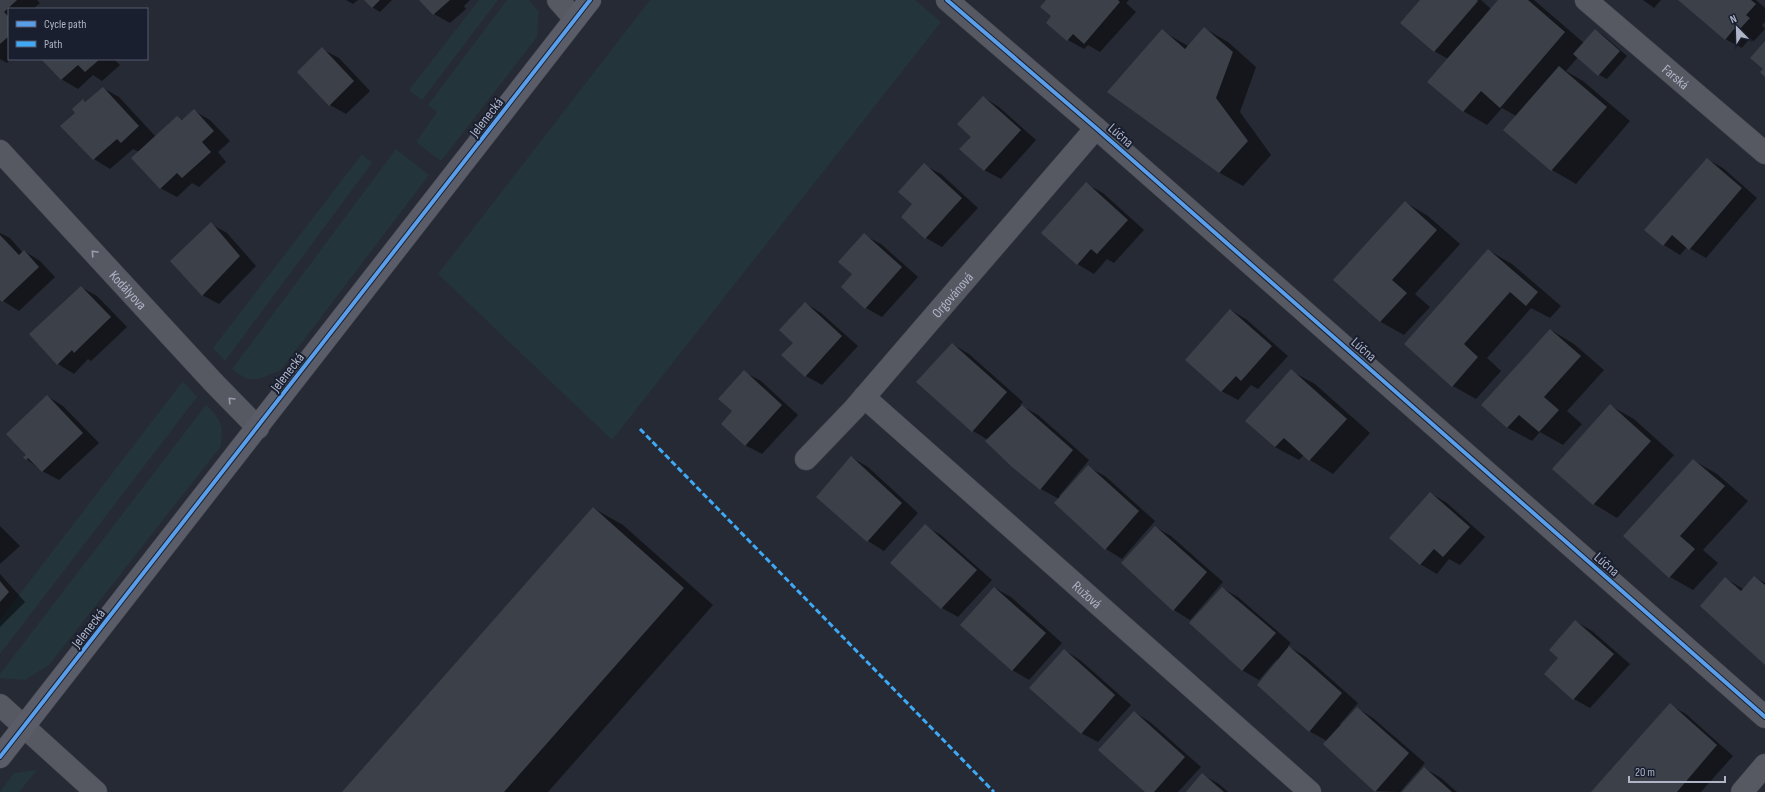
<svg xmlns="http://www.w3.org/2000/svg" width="1765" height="792" font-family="'Sofia Sans Condensed',sans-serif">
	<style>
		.green { fill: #23343a }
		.shadow { fill: #0007 }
		.building { fill: #3c4049 }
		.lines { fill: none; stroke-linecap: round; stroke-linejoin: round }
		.street-casing { stroke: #42454d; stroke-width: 23 }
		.secondary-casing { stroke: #434751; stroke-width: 23 }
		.street { stroke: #565862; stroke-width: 22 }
		.secondary { stroke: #5a5d67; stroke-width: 22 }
		.quiet { stroke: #3fa9f5; stroke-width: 3; stroke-dasharray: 6 3; stroke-linecap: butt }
		.cycleway-casing { stroke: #191f2f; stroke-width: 6 }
		.cycleway { stroke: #5a9eea; stroke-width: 4 }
		.oneway { stroke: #999dae }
		.labels { text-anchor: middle; stroke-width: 4; stroke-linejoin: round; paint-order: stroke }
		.street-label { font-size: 14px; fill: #afb4c7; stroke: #191f2f }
	</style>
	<rect width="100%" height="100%" fill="#262a34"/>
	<!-- green -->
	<g class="green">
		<path d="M479,0H498L422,100L409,90Z"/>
		<path d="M507,0H529L539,12L537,37L441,161L416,142L437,112L428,105Z"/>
		<path d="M650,0H915L941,22L612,440L438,274Z"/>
		<path d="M396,149L429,175L281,370C258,379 252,386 232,369Z"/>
		<path d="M362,154L372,163L225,361L213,348Z"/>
		<path d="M183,381L197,397L0,654V620Z"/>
		<path d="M206,405C222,421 223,424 221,446L49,665L25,680L0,678V674Z"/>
		<path d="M37,770L19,792H0L14,773Z"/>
	</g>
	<!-- shadow -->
	<g class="shadow">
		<path d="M0,0H37L40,3L33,9H9V59H10L7,63L0,59Z"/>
		<path d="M346,0H358L353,4Z"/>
		<path d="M365,0H392L380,12L372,7Z"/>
		<path d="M420,0H470L464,6L466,9L450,23L434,14Z"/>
		<path d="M1047,0H1129L1126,3L1136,12L1100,52L1088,45L1084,49L1068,40L1053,16Z"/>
		<path d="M1421,0H1481L1491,9L1499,0H1534L1584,43L1595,30L1603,35L1627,56L1607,79L1599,75L1578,57L1566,71L1583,81L1630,121L1576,184L1552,170L1505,129L1516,116L1502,108L1487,125L1463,111L1448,59L1434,51Z"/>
		<path d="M1643,0H1661L1654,8Z"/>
		<path d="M1680,0H1756L1765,8V22L1762,25L1765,29L1754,41L1750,38L1742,48L1725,39Z"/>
		<path d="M1204,28L1228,42L1256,67L1240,112L1271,155L1243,186L1220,173L1108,92L1162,31L1188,46Z"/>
		<path d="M322,49L339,58L370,91L346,114L330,105Z"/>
		<path d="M43,59H114L120,65L102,81L93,75L78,89L61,79Z"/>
		<path d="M103,88L119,97L156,137L177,117L183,120L194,111L210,120L230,141L218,152L226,162L199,187L192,183L177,197L160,188L139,152L133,149L110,169L94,159L76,113L83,100L86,102Z"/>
		<path d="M983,97L999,107L1036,140L1001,179L984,170L972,137Z"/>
		<path d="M1707,159L1723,168L1757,198L1706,258L1687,247L1680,255L1664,245L1646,230Z"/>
		<path d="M924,165L941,174L978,208L942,247L926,238L914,204Z"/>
		<path d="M1086,184L1103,193L1144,230L1114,263L1107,259L1094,274L1077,264Z"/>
		<path d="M1405,202L1428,216L1460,244L1415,294L1430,307L1404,335L1381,322L1335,280Z"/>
		<path d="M211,224L227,233L256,266L219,304L202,295Z"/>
		<path d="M0,233L10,238L23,253L24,251L40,261L55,277L19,311L0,299Z"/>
		<path d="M864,235L881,244L918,277L882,317L866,308L854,274Z"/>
		<path d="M1488,250L1512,264L1561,306L1550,318L1531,308L1487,358L1501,371L1476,399L1453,386Z"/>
		<path d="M81,287L97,296L127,327L91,361L88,359L74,374L58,364L30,334Z"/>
		<path d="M805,303L821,313L858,346L822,385L806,376L794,343Z"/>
		<path d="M1231,310L1247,320L1288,356L1258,389L1251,385L1238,400L1221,391Z"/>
		<path d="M1551,330L1574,344L1604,370L1567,411L1582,424L1563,445L1540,432L1532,441L1508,428L1483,405Z"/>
		<path d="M952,344L969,354L1023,402L1020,405L1038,415L1089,460L1059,496L1061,497L1088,467L1105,476L1155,521L1122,559L1106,549L1059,499L1041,489L988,440L973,431L918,382Z"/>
		<path d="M1291,371L1315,384L1370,433L1333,474L1310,460L1304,455L1299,460L1275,447Z"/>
		<path d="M744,372L761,381L798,415L762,454L745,445L733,411Z"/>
		<path d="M47,396L63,406L99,443L59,480L42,471L24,457L27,455Z"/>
		<path d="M1611,406L1634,419L1674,455L1617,518L1594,504L1554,469Z"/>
		<path d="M851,457L868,467L918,513L884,551L868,541L817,496Z"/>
		<path d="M1693,460L1717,474L1748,501L1703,550L1718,563L1693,590L1670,577Z"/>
		<path d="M1430,493L1447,503L1485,537L1460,565L1449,559L1437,574L1420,564Z"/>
		<path d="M593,508L623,525L713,605L548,792H343Z"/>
		<path d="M0,526L20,546L0,564Z"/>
		<path d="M925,526L941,535L992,580L958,617L942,608Z"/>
		<path d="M1155,527L1171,536L1223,582L1190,620L1174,610L1122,563Z"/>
		<path d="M0,574L25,602L0,627Z"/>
		<path d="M1754,577L1765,583V663L1725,578L1743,589Z"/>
		<path d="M995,588L1011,597L1062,643L1029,680L1012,670Z"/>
		<path d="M1222,588L1238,597L1291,643L1288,646L1306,657L1358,703L1340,724L1341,725L1357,708L1373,718L1425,763L1400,792L1376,791L1327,741L1309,731L1277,659L1259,680L1242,670Z"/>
		<path d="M1575,621L1592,631L1630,664L1590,708L1574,699Z"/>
		<path d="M1064,650L1080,660L1131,705L1098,742L1081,733Z"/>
		<path d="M1670,705L1686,714L1733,756L1701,792H1592Z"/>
		<path d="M1134,712L1150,722L1201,767L1178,792H1147Z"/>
		<path d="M1424,768L1441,778L1457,792H1403Z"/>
		<path d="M1203,775L1219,784L1228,792H1187Z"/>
	</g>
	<!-- building -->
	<g class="building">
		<path d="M0,0H17L4,12L9,17V36L0,44Z"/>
		<path d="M364,0H380L372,8Z"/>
		<path d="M419,0H450L433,15Z"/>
		<path d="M1046,0H1118L1120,2L1084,44L1073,34L1067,41L1046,23L1051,16L1040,7Z"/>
		<path d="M1420,0H1477L1478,1L1434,52L1400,23Z"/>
		<path d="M1498,0H1528L1565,32L1500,108L1481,91L1463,112L1427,82Z"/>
		<path d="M1678,0H1751L1756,4L1746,15L1750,18L1737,32L1734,29L1725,40Z"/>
		<path d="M1204,27L1233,52L1216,98L1248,141L1219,173L1107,92L1162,29L1185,49Z"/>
		<path d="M1595,29L1620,51L1598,76L1573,54Z"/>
		<path d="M1765,41V77L1760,72L1763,69L1750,58Z"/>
		<path d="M322,47L354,81L329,106L297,72Z"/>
		<path d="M41,59H100L85,72L78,65L61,80Z"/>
		<path d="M1559,66L1607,107L1551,171L1503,130Z"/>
		<path d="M103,87L139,126L121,143L117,139L93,160L60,126L75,113L72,109L83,99L85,102Z"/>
		<path d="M983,96L1021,130L984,171L959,149L971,137L957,124Z"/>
		<path d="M194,109L214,131L202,142L211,152L182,178L177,173L160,189L131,158L177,116L182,120Z"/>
		<path d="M1707,158L1742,188L1689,250L1672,235L1663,246L1644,230Z"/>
		<path d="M924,163L962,198L925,239L901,217L912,204L898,192Z"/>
		<path d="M1086,182L1128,220L1097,254L1091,249L1077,265L1041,233Z"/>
		<path d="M1405,201L1437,230L1392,280L1407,293L1380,322L1333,280Z"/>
		<path d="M211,222L240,256L202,296L170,261Z"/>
		<path d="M864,233L902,267L865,309L841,287L852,274L838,262Z"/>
		<path d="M0,235L19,255L24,250L39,267L2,302L0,300Z"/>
		<path d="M1488,249L1538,292L1526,306L1510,292L1464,344L1478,357L1452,387L1404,344Z"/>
		<path d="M81,286L111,317L74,353L72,350L57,365L29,334Z"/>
		<path d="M805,302L842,336L805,377L781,355L793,343L779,330Z"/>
		<path d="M1230,309L1272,346L1241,381L1236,376L1221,392L1185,360Z"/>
		<path d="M1550,329L1581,356L1544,397L1559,410L1539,432L1519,415L1507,428L1481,405Z"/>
		<path d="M952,343L1007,392L972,432L916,382Z"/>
		<path d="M1291,369L1347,419L1309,461L1284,438L1275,447L1245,421Z"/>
		<path d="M744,370L782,405L745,446L721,424L732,411L718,399Z"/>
		<path d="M47,395L83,433L42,472L28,458L26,460L23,457L26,455L6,434Z"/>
		<path d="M1610,404L1651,441L1593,505L1552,469Z"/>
		<path d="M1022,405L1073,450L1040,490L1012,467L985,441Z"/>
		<path d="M851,456L902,503L867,542L816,497Z"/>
		<path d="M1693,459L1725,486L1680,536L1695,549L1669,578L1623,536Z"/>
		<path d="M1088,465L1139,511L1105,550L1054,503Z"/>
		<path d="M1430,492L1470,527L1443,557L1434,549L1420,565L1389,538Z"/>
		<path d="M593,507L684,588L504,792H342Z"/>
		<path d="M925,524L977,570L941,609L890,563Z"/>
		<path d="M1155,526L1207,572L1173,611L1121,563Z"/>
		<path d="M1754,576L1765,585V665L1700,606L1725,577L1741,591Z"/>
		<path d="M0,581L9,592L0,602Z"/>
		<path d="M994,587L1046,633L1012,671L960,625Z"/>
		<path d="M1222,587L1276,633L1242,671L1189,623Z"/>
		<path d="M1575,620L1614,654L1573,700L1544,674L1558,658L1549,650Z"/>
		<path d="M1289,646L1342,693L1309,732L1257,685Z"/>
		<path d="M1064,649L1115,695L1081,734L1029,688Z"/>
		<path d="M1670,703L1717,745L1677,792H1591Z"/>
		<path d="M1357,707L1409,753L1375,792L1323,744Z"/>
		<path d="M1134,711L1185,757L1154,792H1145L1098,750Z"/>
		<path d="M1424,767L1452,792H1402Z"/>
		<path d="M1202,773L1224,792H1186Z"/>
	</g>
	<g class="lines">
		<defs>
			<g id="street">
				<path d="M558,0L575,19"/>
				<path d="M947,0L1096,128L1765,717"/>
				<path id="s1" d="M1586,0L1765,153"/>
				<path id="s2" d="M0,151L214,383L258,428"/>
				<path id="s3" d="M864,397L1310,792"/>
				<path id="s4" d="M806,459L854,409L1096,128"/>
				<path d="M0,705L96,792"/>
				<path d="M1742,792L1765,765"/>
			</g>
			<path id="secondary" d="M0,757L590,0"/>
		</defs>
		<!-- street casing -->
		<use href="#street" class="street-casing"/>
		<!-- secondary casing -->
		<use href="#secondary" class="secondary-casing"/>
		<!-- street -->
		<use href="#street" class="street"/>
		<!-- secondary -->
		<use href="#secondary" class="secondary"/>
		<!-- quiet -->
		<path class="quiet" d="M640,429L994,792"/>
		<defs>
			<g id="cycleway">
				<path d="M947,0L1096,128L1765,717"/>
				<path d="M0,757L590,0"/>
			</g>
		</defs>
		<!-- cycleway casing -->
		<use href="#cycleway" class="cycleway-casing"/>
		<!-- cycleway -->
		<use href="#cycleway" class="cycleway"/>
	</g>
	<!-- one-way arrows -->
	<defs><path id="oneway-chevron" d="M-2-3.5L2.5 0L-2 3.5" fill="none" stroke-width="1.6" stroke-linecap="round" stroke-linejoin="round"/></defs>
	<g class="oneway">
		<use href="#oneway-chevron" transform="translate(94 253) rotate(-133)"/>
		<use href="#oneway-chevron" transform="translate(231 400) rotate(-134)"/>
	</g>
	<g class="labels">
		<!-- street labels -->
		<g class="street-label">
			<text dy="5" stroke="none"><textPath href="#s1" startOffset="118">Farská</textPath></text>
			<text transform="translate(486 117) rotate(-52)" y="5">Jelenecká</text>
			<text transform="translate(1121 135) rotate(41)" y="5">Lúčna</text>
			<text dy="5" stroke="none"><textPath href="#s2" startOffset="189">Kodályova</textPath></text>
			<text dy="5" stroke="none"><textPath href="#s4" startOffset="220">Orgovánová</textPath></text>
			<text transform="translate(1364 349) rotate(41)" y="5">Lúčna</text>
			<text transform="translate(287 372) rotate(-52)" y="5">Jelenecká</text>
			<text transform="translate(1607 564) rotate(41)" y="5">Lúčna</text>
			<text dy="5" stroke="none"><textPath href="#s3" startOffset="298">Ružová</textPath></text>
			<text transform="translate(88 628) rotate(-52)" y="5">Jelenecká</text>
		</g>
	</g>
	<!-- legend -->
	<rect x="8" y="8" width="140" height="52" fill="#191f2f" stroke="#555b6c"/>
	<rect x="16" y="21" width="20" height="6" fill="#5a9eea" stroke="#555b6c"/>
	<text x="44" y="28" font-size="12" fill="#afb4c7">Cycle path</text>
	<rect x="16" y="41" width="20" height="6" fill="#3fa9f5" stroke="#555b6c"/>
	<text x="44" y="48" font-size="12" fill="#afb4c7">Path</text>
	<!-- north arrow -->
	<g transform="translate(1737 28) rotate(337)" stroke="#191f2f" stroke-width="3" paint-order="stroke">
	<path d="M0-3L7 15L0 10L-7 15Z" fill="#afb4c7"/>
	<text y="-6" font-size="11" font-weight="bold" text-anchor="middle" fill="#afb4c7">N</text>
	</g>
	<!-- scale -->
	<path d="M1629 776v6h96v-6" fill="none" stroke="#afb4c7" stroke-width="2"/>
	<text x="1635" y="776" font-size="12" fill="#afb4c7" stroke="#191f2f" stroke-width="3" paint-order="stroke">20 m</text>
</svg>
